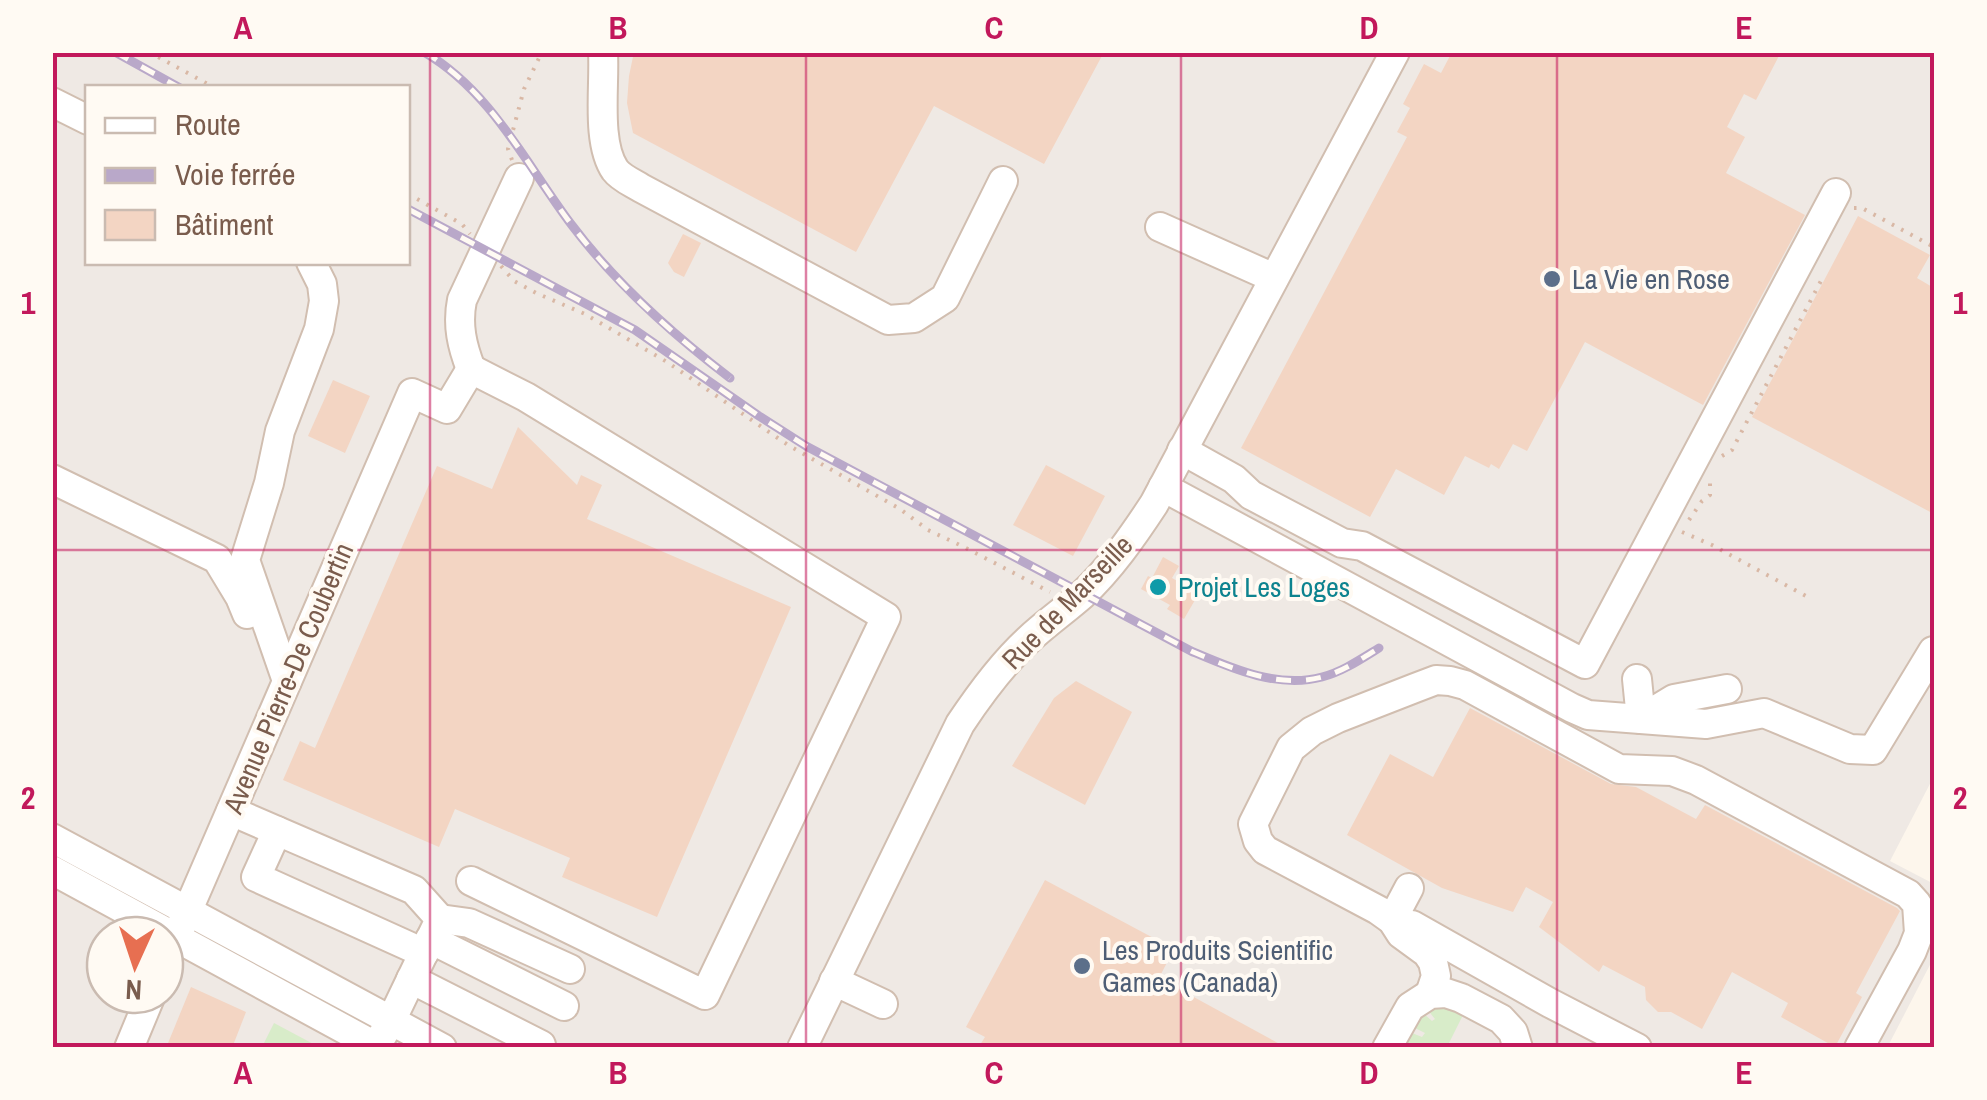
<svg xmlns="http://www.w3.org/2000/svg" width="1987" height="1100" font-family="'Archivo Narrow',sans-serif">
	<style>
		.industrial { fill: #efe9e4; fill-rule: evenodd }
		.green { fill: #d8ecc9 }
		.building { fill: #f3d5c3 }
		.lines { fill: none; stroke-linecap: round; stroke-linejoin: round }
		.minor-casing { stroke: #d1beb0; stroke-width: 32 }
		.path { stroke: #d9b8a5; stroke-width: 4; stroke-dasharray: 2.5 8; stroke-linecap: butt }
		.minor { stroke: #fff; stroke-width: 28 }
		.rail-casing { stroke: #b9a8c9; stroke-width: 9 }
		.rail { stroke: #fffaf3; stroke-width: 5; stroke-dasharray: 15; stroke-linecap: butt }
		.grid { fill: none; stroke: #c2185b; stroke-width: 2.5; stroke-opacity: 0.55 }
		.service-dot { fill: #5c6f8a; stroke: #fffaf3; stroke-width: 4 }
		.culture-dot { fill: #0f9aa8; stroke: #fffaf3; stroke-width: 4 }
		.labels { text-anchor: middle; stroke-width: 8; stroke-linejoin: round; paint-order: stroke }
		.service-label { font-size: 28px; fill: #4e5e75; stroke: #fffaf3; text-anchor: start }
		.culture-label { font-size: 28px; fill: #0d838f; stroke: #fffaf3; text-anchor: start }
		.street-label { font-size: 28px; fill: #7a5c4d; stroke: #fffaf3 }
		.neatline { fill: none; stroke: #c2185b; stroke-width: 4 }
		.grid-label { font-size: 32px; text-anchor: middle; font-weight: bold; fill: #c2185b }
	</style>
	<rect width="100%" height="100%" fill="#fdf6ec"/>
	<!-- industrial -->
	<path class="industrial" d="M52,53H1934V776L1890,861L1934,884V957L1887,1048L53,1047ZM88,88H408V262H88ZM105,935H165V995H105Z"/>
	<!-- green -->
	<g class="green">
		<path d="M1440,1005L1463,1015L1447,1047H1410L1405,1045L1412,1033L1422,1037L1425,1033L1415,1028L1424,1014L1432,1021L1435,1019L1427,1009Z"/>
		<path d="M274,1023L319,1047H262Z"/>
	</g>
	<!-- building -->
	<g class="building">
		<path d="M634,52H1104L1044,164L934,106L856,252L633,133L627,103L629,76Z"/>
		<path d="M1452,52H1781L1756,100L1744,94L1727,127L1745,137L1726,173L1805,215L1703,405L1585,342L1527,451L1513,444L1499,469L1491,464L1489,468L1465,456L1444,495L1396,469L1370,517L1241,448L1407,137L1397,132L1410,108L1403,104L1424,64L1441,73Z"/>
		<path d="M1858,216L1930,255L1917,278L1934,288V514L1752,417Z"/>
		<path d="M683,234L701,243L684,277L674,272L668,263Z"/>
		<path d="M333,380L370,396L345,453L308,436Z"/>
		<path d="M518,427L577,485L581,475L602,485L587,519L791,607L657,917L562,877L570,858L455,809L439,847L283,780L300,741L315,748L437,466L492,489Z"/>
		<path d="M1046,465L1105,496L1073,556L1013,525Z"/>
		<path d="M1163,557L1179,566L1172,578L1199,593L1184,619L1167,609L1170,605L1141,589L1148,576L1152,578Z"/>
		<path d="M1076,681L1132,712L1085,805L1012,766L1054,698Z"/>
		<path d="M1470,708L1611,784L1636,787L1696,819L1705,805L1897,908L1900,911L1856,993L1862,997L1835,1047L1781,1017L1788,1003L1732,972L1702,1029L1671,1012H1658L1646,1000L1645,987L1603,965L1599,972L1539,927L1553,902L1526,887L1513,912L1442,888L1347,835L1390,754L1433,777Z"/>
		<path d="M1045,880L1174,949L1159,978L1287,1048H978L985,1037L966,1027Z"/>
		<path d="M191,987L246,1012L232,1048H166Z"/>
	</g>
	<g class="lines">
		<defs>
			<g id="minor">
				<path d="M603,52C605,86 596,142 615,170C621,178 633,183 641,188L888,320L914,318L945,298L1003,181"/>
				<path d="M52,102L88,120"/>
				<path d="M1160,227L1274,278"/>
				<path d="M471,369C462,346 457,325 462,300L519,178"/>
				<path d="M1182,450L1234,479L1251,495L1342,543L1362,546L1585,664L1836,193"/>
				<path d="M52,479L217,559L240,597L247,614"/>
				<path d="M1163,487L1572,708L1588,715L1706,724L1764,713L1850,749L1873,750L1933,651"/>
				<path d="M1637,679L1641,719L1674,699L1727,689"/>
				<path d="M287,681L245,560L269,483L280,431L319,329L324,301L322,284L311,262"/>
				<path d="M231,811L414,890L440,919L391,1021L376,1046"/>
				<path d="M277,831L256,877L424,953"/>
				<path d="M52,838L442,1048"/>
				<path d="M52,870L379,1048"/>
				<path d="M440,919L469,923L570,969"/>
				<path d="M1392,920L1409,888"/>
				<path d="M1412,925L1550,1003L1637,1048"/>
				<path d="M430,939L564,1006"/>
				<path d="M165,963L412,393L447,409L471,369L526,397L886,617L705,995L471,881"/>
				<path d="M411,979L541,1045"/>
				<path d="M834,981L883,1004"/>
				<path d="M1430,994L1436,976L1433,962L1427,953L1401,934L1392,920L1378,910L1265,850L1258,841L1253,824L1291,748L1312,731L1338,718L1415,688L1436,680L1450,681L1465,685L1619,769L1672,771L1696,780L1908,894L1917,904L1919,933L1912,951L1859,1048"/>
				<path d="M129,1048L151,995"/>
				<path d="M802,1048L960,724C980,694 1002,664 1028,640C1045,624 1065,610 1082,595C1110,569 1133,536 1154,504L1395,52"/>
				<path d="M1387,1048L1410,1007L1430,994L1446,993L1461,998L1501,1019L1513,1032L1518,1048"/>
			</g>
		</defs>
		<!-- minor casing -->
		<use href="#minor" class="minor-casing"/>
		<!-- path -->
		<g class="path">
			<path d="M149,52L215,88"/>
			<path d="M512,160L508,149L524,89L542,52"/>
			<path d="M408,194L462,224L470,234"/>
			<path d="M1854,208H1862L1934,247"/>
			<path d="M501,266L514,281L536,293L585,314L667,362L788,445L900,509L928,530L964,547L1050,592"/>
			<path d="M1722,456L1732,450L1823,277"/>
			<path d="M1689,520L1702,501L1710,495V477"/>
			<path d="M1682,532L1712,545L1806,596"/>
		</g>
		<!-- minor -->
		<use href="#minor" class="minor"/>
		<defs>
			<g id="rail">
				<path d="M115,52L180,88"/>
				<path d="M424,52C491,91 526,164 571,224C616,284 671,333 730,378"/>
				<path d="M408,209L635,330L759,416L806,446L1191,651C1231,668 1277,689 1322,677C1342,672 1361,659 1379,648"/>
			</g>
		</defs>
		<!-- rail casing -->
		<use href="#rail" class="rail-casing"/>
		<!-- rail -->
		<use href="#rail" class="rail"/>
	</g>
	<!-- grid -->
	<path class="grid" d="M430,52V1048M806,52V1048M1181,52V1048M1557,52V1048M52,550H1934"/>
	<!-- markers -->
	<g class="service-dot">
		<circle cx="1552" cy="279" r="10"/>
		<circle cx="1082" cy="966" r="10"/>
	</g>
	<circle class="culture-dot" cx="1158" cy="587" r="10"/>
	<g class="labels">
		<!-- service labels -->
		<g class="service-label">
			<text x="1572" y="289">La Vie en Rose</text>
			<text x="1102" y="960">Les Produits Scientific<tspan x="1102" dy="32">Games (Canada)</tspan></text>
		</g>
		<!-- culture labels -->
		<g class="culture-label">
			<text x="1178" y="597">Projet Les Loges</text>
		</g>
		<!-- street labels -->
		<g class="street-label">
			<text transform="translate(1067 602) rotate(-46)" y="10">Rue de Marseille</text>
			<text transform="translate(288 678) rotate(-67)" y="10">Avenue Pierre-De Coubertin</text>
		</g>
	</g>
	<!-- border -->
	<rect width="1987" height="1100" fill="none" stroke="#fffaf3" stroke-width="110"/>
	<!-- legend -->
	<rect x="85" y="85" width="325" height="180" fill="#fffaf3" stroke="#cabbb1" stroke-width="2.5"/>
	<rect x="105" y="118" width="50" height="15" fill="#ffffff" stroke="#cabbb1" stroke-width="2.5"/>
	<text x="175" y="135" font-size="30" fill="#7a5c4d">Route</text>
	<rect x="105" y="168" width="50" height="15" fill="#b9a8c9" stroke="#cabbb1" stroke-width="2.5"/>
	<text x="175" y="185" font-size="30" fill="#7a5c4d">Voie ferrée</text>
	<rect x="105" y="210" width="50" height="30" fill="#f3d5c3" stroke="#cabbb1" stroke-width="2.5"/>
	<text x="175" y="235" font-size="30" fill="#7a5c4d">Bâtiment</text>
	<!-- north arrow -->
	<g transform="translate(135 965) rotate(183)"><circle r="48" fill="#fffaf3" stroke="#cabbb1" stroke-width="2.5"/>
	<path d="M0-8L18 38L0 25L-18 38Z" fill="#e76f51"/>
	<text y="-15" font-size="28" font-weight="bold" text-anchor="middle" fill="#7a5c4d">N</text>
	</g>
	<rect x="55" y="55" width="1877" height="990" class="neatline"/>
	<g class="grid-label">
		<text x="243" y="39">A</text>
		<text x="618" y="39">B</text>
		<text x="994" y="39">C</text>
		<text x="1369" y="39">D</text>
		<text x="1744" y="39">E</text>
		<text x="28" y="314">1</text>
		<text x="1960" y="314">1</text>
		<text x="28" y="809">2</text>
		<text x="1960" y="809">2</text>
		<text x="243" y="1084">A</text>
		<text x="618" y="1084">B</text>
		<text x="994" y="1084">C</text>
		<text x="1369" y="1084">D</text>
		<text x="1744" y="1084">E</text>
	</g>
</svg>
